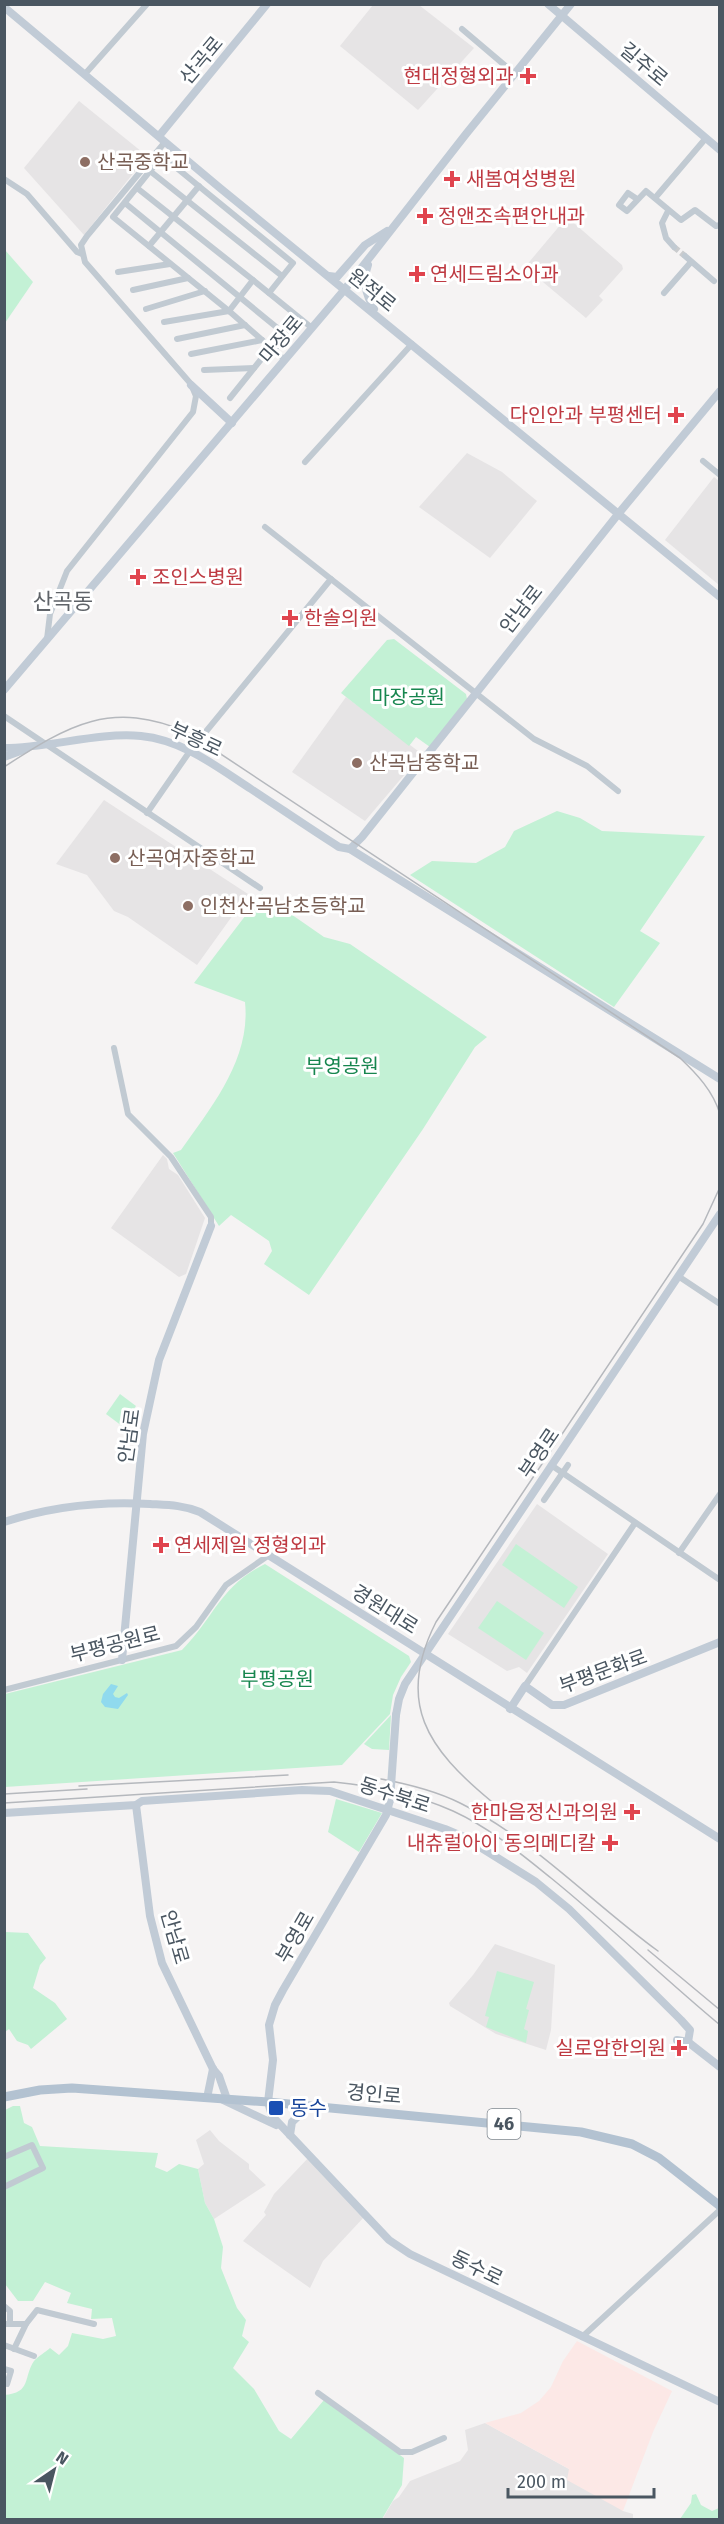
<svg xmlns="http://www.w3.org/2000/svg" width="724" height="2524" font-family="'Fira Sans','Noto Sans KR',sans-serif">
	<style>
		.education { fill: #e6e4e5 }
		.medical { fill: #fce8e6 }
		.green { fill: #c3f1d5 }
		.water { fill: #90daee }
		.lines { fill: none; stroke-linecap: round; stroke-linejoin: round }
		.street-tunnel { stroke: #caccce; stroke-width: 6; stroke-dasharray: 6 3; stroke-linecap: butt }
		.street { stroke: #c1cad2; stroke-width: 6 }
		.secondary { stroke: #c1cbd6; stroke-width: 8 }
		.primary { stroke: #b3c2d1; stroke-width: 9 }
		.rail { stroke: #b5b8bd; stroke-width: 1.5 }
		.secondary-bridge { stroke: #c1cbd6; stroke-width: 8 }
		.health-dot { fill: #e0444e; stroke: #fff; stroke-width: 2 }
		.education-dot { fill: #8d6e63; stroke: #fff; stroke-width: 2 }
		.transit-dot { fill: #1a4fb4; stroke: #fff; stroke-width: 2 }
		.labels { text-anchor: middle; stroke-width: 6; stroke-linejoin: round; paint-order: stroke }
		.shield { fill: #fff; stroke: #808990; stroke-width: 1.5 }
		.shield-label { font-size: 18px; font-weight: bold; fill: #4a5661 }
		.street-label { font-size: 20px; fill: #4a5661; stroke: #fff }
		.health-label { font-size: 20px; fill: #be3a42; stroke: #fff; text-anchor: start }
		.education-label { font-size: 20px; fill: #785e54; stroke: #fff; text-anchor: start }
		.park-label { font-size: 20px; fill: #17864f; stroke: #fff }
		.transit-label { font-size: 20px; fill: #164399; stroke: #fff; text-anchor: start }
		.quarter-label { font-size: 22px; fill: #5f6368; stroke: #fff }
	</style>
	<rect width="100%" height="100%" fill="#f5f3f3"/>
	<!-- education -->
	<g class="education">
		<path d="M419,5L474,48L418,110L340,46L373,5Z"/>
		<path d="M79,101L147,156L84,235L24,168Z"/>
		<path d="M567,217L622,265L623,269L599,296L603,300L586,318L525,267Z"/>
		<path d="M467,453L502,472L537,501L490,558L419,507Z"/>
		<path d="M714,477L720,482L719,585L665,540Z"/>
		<path d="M346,697L422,754L365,821L292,772Z"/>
		<path d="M104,800L248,894L197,965L128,917L114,911L87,875L56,864Z"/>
		<path d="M163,1155L167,1159L169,1169L178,1175L205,1218L186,1274L179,1277L111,1228Z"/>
		<path d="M537,1504L608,1554L527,1673L519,1667L507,1671L448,1634Z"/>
		<path d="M495,1944L555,1965L551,2030L546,2050L496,2034L450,2006L449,2003L473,1975Z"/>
		<path d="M210,2130L219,2141L249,2164V2169L266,2185L214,2219L205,2203L198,2169L204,2164L196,2140Z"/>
		<path d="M310,2156L365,2216L323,2261L310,2288L243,2241L266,2215L264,2212L274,2194Z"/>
		<path d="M485,2423L569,2469L623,2511L633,2514V2520H382L393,2501L399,2497L410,2481L460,2461L468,2450L465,2430Z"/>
	</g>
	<!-- medical -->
	<path class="medical" d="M577,2341L672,2391L653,2432L623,2511L567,2480L569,2469L485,2423L521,2413L539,2401L551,2387L563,2361Z"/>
	<!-- green -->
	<g class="green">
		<path d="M5,250L33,282L5,323Z"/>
		<path d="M394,639L466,694L467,699L430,747L416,737L409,746L341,693L387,640Z"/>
		<path d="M557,811L580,818L602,831L705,836L640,931L660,943L614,1007L410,875L432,861L476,863L505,847L514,831Z"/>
		<path d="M262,894L324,937L350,944L487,1037L475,1047L423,1129L309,1295L264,1264L272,1251L269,1241L231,1215L219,1226L173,1153L181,1150C212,1106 251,1059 245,1002L194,983Z"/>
		<path d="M120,1394L136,1406L122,1426L106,1414Z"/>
		<path d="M516,1544L578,1587L564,1608L502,1565Z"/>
		<path d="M265,1564L409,1656L411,1662L401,1677L393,1695L390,1714L342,1765L5,1787V1694L182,1650C214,1618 220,1586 265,1564Z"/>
		<path d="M497,1601L544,1633L526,1660L478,1628Z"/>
		<path d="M391,1715L389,1750L372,1749L364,1744Z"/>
		<path d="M336,1799L382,1813L359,1852L328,1832Z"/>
		<path d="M5,1932L28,1933L46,1958L40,1965L33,1988L55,2003L67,2019L31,2049L28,2045L17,2041L9,2029L5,2032Z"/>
		<path d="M497,1971L534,1982L526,2009L529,2010L524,2029L528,2031L526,2043L486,2027L489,2017L485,2016Z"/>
		<path d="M13,2106H20L24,2123L32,2127L40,2146L158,2153L155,2167L167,2172L179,2164L198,2169L205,2203L214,2219L223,2247L221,2268L237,2308L246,2320L242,2336L249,2342L233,2368L254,2389L279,2431L291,2439L324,2400L404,2458L402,2485L382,2519H5L4,2395C32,2393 23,2377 34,2361C38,2356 46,2352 50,2348L59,2355L68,2346L72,2333L103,2339L116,2336L112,2318L91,2319L92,2309L67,2303L71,2293L45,2282L33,2301H18L5,2284V2110Z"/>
		<path d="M696,2494L701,2505L712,2511L719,2508V2519H680L691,2503L692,2495Z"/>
	</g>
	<!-- water -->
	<path class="water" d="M111,1684L118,1686L113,1694L115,1697L119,1698L127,1693L128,1695L118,1709L105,1707L101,1702L103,1694Z"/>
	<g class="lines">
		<!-- street-tunnel -->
		<path class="street-tunnel" d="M674,247L685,256"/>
		<!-- street -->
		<g class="street">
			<path d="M462,29L515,74"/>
			<path d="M85,74L147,4"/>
			<path d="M150,171L282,276"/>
			<path d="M4,179L27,194L77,252L82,254"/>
			<path d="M137,188L253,280"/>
			<path d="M655,198L706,138"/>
			<path d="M637,199L628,193L619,205L627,211L646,191L681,220L695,210L716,226L720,225"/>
			<path d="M125,203L286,335"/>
			<path d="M668,211L662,223L666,238L674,247"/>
			<path d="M149,246L199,186"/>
			<path d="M685,256L714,281"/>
			<path d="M118,272L170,264"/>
			<path d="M133,290L188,278"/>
			<path d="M664,293L691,262"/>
			<path d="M146,309L205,291"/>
			<path d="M229,311L113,217L162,156L293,263L269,293"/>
			<path d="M164,322L229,311"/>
			<path d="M177,339L245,325"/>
			<path d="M274,350L299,318"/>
			<path d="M191,354L262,340"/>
			<path d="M285,360L229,311L253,280L312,328"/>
			<path d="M204,370L254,368"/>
			<path d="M230,398L271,347"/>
			<path d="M703,461L720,475"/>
			<path d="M305,462L412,344"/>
			<path d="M265,527L534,739L587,766L618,791"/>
			<path d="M47,639L50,614L67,571L193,412L196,396L191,384L85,262L81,245L87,236L165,142"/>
			<path d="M4,716L260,888"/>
			<path d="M147,813L190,751L331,579"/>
			<path d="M114,1048L128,1114L171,1157L211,1217V1226"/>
			<path d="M678,1276L720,1304"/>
			<path d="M551,1465L720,1580"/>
			<path d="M544,1500L568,1465"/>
			<path d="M679,1553L720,1494"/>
			<path d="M525,1686L635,1523"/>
			<path d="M4,1690L176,1646L196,1627L226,1585L269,1555"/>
			<path d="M4,2157L32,2145L43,2168L4,2187"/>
			<path d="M4,2306L10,2311V2324"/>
			<path d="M4,2324H26L37,2310L94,2324"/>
			<path d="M582,2337L720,2210"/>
			<path d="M4,2345L34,2356"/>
			<path d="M14,2349L26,2324"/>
			<path d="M4,2369L11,2371L7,2384"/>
			<path d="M318,2393L400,2452H412L444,2438"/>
		</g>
		<!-- secondary -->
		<g class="secondary">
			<path d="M548,4L720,150"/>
			<path d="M4,7L220,188L720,597"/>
			<path d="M159,136L267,4"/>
			<path d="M368,265C362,282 366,294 374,309"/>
			<path d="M329,276L337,277L365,245L387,231"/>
			<path d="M191,385L232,423"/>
			<path d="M4,690L345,289L466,134L571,4"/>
			<path d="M4,748C50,748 97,732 141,736C183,740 217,767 251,789C280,808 309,828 339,847L350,849L720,1079"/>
			<path d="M4,757L26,749"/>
			<path d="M350,849L362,837L619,513L720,391"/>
			<path d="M4,1522C53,1506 100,1501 150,1504C167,1505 183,1505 200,1512L720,1839"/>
			<path d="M122,1660L143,1434L159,1360L211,1226"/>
			<path d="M510,1709L525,1686L552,1705H564L720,1642"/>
			<path d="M396,1715L399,1699L405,1684L720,1214"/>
			<path d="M390,1800L386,1815L283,1990L275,2005L269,2025L273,2060L268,2102L272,2116L389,2240L410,2254L720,2402"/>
			<path d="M136,1805L150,1916L162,1963L213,2069L219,2076L227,2099"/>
			<path d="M4,1813L136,1805L142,1801L302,1790L330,1791L445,1829L464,1837L536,1882L569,1909L681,2020L690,2030L688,2042"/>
			<path d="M677,2040L688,2042L720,2067"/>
			<path d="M207,2098L213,2069"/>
			<path d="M223,2100L276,2125"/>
			<path d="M290,2135L292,2122L309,2106"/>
		</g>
		<!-- primary -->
		<path class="primary" d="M4,2097L40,2090L72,2088L268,2102L581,2132L632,2144L659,2158L720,2206"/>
		<!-- rail -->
		<g class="rail">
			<path d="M4,767C69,725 111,699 189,733L680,1058C697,1074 713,1091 720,1114"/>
			<path d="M381,1779C408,1784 436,1791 460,1803C533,1839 592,1903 658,1951"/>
			<path d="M79,1786L288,1775"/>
			<path d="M4,1794L87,1789"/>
			<path d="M491,1801C428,1749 395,1703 436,1622L703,1224L720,1187"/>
			<path d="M4,1803L334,1782C375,1786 415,1794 453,1811C490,1828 520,1853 551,1878C609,1925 662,1977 720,2025"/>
			<path d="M648,1950L720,2010"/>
		</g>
		<!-- secondary-bridge -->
		<path class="secondary-bridge" d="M390,1800L396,1715"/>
	</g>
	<!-- markers -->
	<g class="health-dot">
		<path d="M525 67h6v6h6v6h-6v6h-6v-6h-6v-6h6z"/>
		<path d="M449 170h6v6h6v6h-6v6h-6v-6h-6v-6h6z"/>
		<path d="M422 207h6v6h6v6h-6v6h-6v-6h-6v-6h6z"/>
		<path d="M414 265h6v6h6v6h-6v6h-6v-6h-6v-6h6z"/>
		<path d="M673 406h6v6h6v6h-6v6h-6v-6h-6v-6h6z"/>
		<path d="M135 568h6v6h6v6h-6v6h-6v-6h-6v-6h6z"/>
		<path d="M287 609h6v6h6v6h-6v6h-6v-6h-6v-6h6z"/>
		<path d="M158 1536h6v6h6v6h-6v6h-6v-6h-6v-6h6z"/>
		<path d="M629 1803h6v6h6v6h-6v6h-6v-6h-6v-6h6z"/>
		<path d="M607 1834h6v6h6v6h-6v6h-6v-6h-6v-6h6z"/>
		<path d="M676 2039h6v6h6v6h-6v6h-6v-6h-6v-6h6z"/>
	</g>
	<g class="education-dot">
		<circle cx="85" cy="162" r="6"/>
		<circle cx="357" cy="763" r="6"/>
		<circle cx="115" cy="858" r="6"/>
		<circle cx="188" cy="906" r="6"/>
	</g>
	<rect class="transit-dot" x="268" y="2100" width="16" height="16" rx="3"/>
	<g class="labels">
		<!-- shield labels -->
		<rect class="shield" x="487.5" y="2109" width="33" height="30" rx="4.5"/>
		<g class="shield-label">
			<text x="504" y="2130">46</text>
		</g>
		<!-- street labels -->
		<g class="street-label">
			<text transform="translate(201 60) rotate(-50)" y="7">산곡로</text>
			<text transform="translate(644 64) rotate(40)" y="7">길주로</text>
			<text transform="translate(372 290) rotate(39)" y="7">원적로</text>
			<text transform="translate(281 339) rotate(-50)" y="7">마장로</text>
			<text transform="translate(521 609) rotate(-52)" y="7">안남로</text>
			<text transform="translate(196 739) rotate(25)" y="7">부흥로</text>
			<text transform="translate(129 1436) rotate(-82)" y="7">안남로</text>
			<text transform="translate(539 1453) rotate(-56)" y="7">부영로</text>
			<text transform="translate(385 1609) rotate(32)" y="7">경원대로</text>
			<text transform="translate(115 1644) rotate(-14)" y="7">부평공원로</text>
			<text transform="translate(603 1671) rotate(-20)" y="7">부평문화로</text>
			<text transform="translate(395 1795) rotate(18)" y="7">동수북로</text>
			<text transform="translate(175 1937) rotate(74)" y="7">안남로</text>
			<text transform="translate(295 1937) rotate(-60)" y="7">부영로</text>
			<text transform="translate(374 2094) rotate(5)" y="7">경인로</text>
			<text transform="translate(477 2268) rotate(26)" y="7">동수로</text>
		</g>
		<!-- health labels -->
		<g class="health-label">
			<text x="514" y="83" text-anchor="end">현대정형외과</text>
			<text x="466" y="186">새봄여성병원</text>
			<text x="438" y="223">정앤조속편안내과</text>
			<text x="430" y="281">연세드림소아과</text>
			<text x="662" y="422" text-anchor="end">다인안과 부평센터</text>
			<text x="152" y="584">조인스병원</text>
			<text x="304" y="625">한솔의원</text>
			<text x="174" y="1552">연세제일 정형외과</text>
			<text x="618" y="1819" text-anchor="end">한마음정신과의원</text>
			<text x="596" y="1850" text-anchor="end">내츄럴아이 동의메디칼</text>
			<text x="666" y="2055" text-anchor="end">실로암한의원</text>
		</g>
		<!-- education labels -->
		<g class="education-label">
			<text x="97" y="169">산곡중학교</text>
			<text x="369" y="770">산곡남중학교</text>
			<text x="127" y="865">산곡여자중학교</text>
			<text x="200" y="913">인천산곡남초등학교</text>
		</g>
		<!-- park labels -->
		<g class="park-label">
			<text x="408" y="704">마장공원</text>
			<text x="342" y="1073">부영공원</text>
			<text x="277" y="1686">부평공원</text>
		</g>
		<!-- transit labels -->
		<g class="transit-label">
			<text x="290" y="2115">동수</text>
		</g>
		<!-- quarter labels -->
		<g class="quarter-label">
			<text x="63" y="609">산곡동</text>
		</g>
	</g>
	<!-- border -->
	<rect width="724" height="2524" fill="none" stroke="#4a5661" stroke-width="12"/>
	<!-- north arrow -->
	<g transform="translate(54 2470) rotate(35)" stroke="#ffffff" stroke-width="4.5" paint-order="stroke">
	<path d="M0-4.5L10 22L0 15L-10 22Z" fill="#4a5661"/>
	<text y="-9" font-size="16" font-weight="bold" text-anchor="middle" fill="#4a5661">N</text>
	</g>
	<!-- scale -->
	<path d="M508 2488v9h146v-9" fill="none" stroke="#4a5661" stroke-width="3"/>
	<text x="517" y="2488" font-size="18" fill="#4a5661" stroke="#ffffff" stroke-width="4.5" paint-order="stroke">200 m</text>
</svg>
